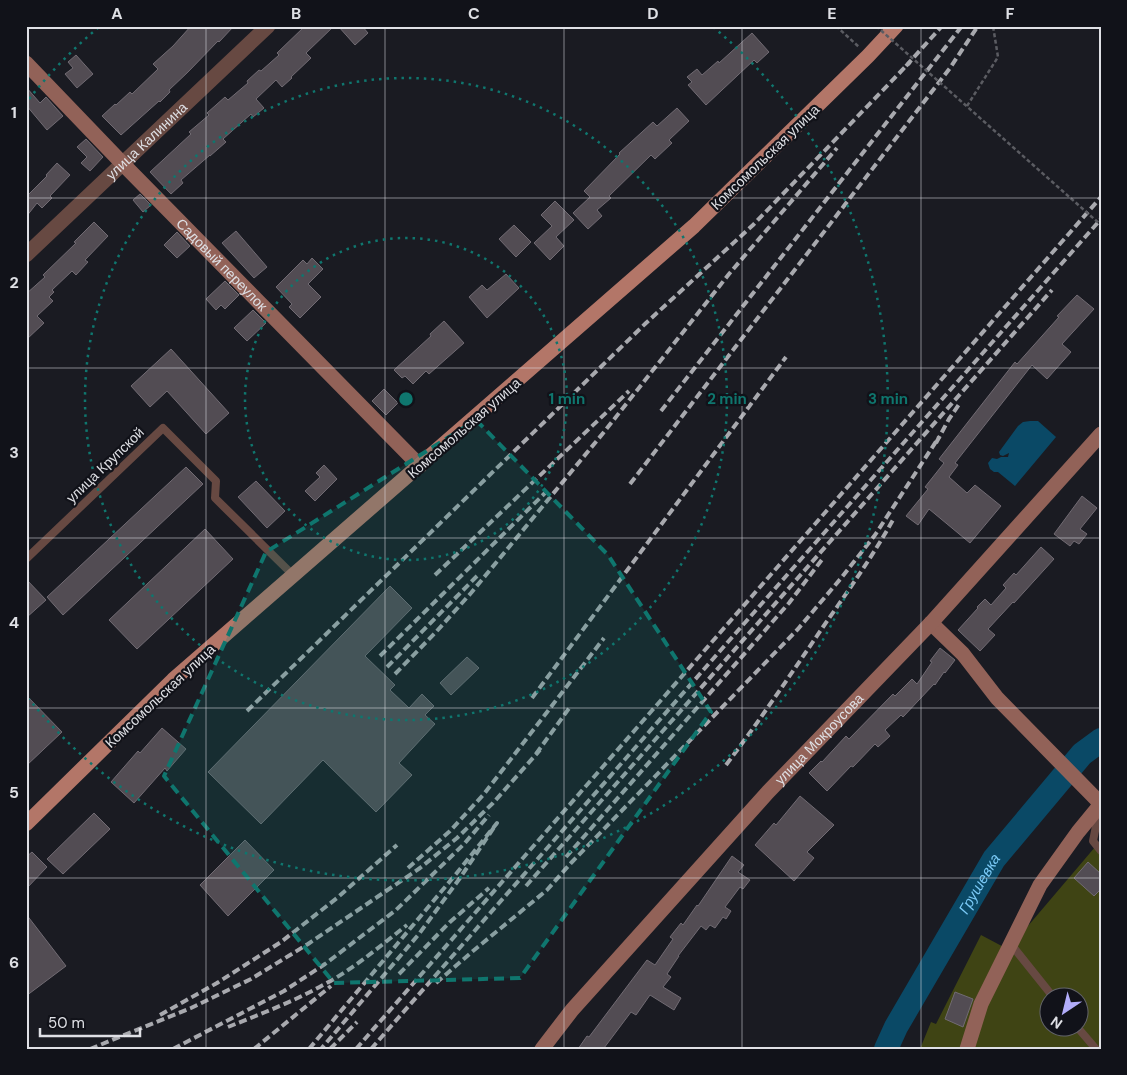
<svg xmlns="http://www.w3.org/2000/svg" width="1127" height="1075" font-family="'DM Sans',sans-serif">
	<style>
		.green { fill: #3f4414; fill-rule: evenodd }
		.water { fill: #0a4966 }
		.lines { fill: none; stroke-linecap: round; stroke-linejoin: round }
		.river { stroke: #0a4966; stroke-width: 24 }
		.building { fill: #524c53; stroke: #716b73 }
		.path { stroke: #5b5c62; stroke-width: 2.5; stroke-dasharray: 4 2.5; stroke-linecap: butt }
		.lane { stroke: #674942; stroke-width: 8 }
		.street { stroke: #674942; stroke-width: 15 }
		.secondary { stroke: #926258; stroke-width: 15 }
		.primary { stroke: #b37668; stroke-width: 15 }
		.rail { stroke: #a8a9ae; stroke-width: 4; stroke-dasharray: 8 4; stroke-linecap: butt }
		.path-bridge { stroke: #5b5c62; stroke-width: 2.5; stroke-dasharray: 4 2.5; stroke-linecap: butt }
		.marked { fill: #0f766e; fill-opacity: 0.2; stroke: #0f766e; stroke-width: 4; stroke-dasharray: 10 6; stroke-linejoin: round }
		.grid { fill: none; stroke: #dfe0e5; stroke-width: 1; stroke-opacity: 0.55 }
		.ring { fill: none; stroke: #0f766e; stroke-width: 2.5; stroke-dasharray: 2.5 5 }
		.labels { text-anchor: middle; stroke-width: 4.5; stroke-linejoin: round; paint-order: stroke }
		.street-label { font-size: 14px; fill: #dfe0e5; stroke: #111219 }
		.water-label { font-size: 15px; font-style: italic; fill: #7ac9f6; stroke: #111219 }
		.centre { fill: #0f766e; stroke: #111219; stroke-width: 2.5 }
		.ring-label { font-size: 15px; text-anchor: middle; font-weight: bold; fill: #0f766e; stroke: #111219; stroke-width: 4.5; stroke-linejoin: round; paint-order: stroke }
		.neatline { fill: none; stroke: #dfe0e5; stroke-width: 2 }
		.grid-label { font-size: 16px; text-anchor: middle; font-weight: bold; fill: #dfe0e5 }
	</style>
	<rect width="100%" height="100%" fill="#1a1b22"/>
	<!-- green -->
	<path class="green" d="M1101,840V1049H920L931,1022L936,1024L981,935L1015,953L1022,933ZM1050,998H1080V1028H1050Z"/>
	<!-- water -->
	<path class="water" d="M1030,421H1038L1056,437L1015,486L998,472H994L990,469L988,463L992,458L997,459L1001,457H1008L1009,453L1003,456L1000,455L999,452L1018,426L1023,422Z"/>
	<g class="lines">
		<!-- river -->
		<path class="river" id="s1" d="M886,1049L896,1027L994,859L1082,754L1101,740"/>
	</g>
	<!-- building -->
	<g class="building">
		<path d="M191,26H234L219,42L218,41L188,72L169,90L170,92L160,102L159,101L121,135L102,116L115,104L116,105L130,92L132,94L158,69L153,64L173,46Z"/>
		<path d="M305,26H334L306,53L311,58L291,77L292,78L282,87L276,80L256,99L264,108L253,117L251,114L223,139L226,142L210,156V155L181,180L183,183L171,194L150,172L191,134L189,132L209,115L207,113L225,97L228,100L248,83L247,81L259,70L261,71L279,55L277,53Z"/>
		<path d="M338,26H362L368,33L355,45Z"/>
		<path d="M752,33L769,52L757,63L754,60L706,105L688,85L692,82L687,77L697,69L702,75L718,61L719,63Z"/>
		<path d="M76,55L93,74L77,88L65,74L73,68L68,62Z"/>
		<path d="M26,87L40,103L46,97L63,116L47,130L26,105Z"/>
		<path d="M677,108L689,121L669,140L672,143L655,159L651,155L609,196L611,198L597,210L602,216L588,229L573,213L590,197L584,191L620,154L619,153L653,122L657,126Z"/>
		<path d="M86,139L103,157L90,171L81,163L87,157L77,147Z"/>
		<path d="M57,163L70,175L50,196L52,198L42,208L37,203L26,217V197L47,176L46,175Z"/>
		<path d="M140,194L151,205L143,212L133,200Z"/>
		<path d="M555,201L574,220L556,237L564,246L550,260L534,243L552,226L541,215Z"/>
		<path d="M94,222L108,236L85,260L88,262L76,275L72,271L52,290L54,292L49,297L53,301L37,316L44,323L26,340V294L45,277L43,275L76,243L74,242Z"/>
		<path d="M514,225L531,242L516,257L499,239Z"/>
		<path d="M236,231L267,267L254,278L222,243Z"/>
		<path d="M177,232L190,246L177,258L164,245Z"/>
		<path d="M312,258L323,269L308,284L321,297L300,318L289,307L292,304L276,287L303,260L307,264Z"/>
		<path d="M506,274L519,288L487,318L469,297L482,285L487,290Z"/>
		<path d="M225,281L239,295L225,309L221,305L216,310L206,299Z"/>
		<path d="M1077,295L1094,309L1062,344L1071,352L1047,379L1032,365L955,463L958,465L949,477L967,493L975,485L1001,506L970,543L929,509L918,525L906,516L928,489L925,487L944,463L939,459L1015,362L1017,364L1059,317L1057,316Z"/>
		<path d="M253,310L266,323L247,341L234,328Z"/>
		<path d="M444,321L464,343L429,374L426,371L413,384L405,376L402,378L394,370L431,336L430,334Z"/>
		<path d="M171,349L229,413L206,434L167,391L150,407L131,386Z"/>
		<path d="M384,389L398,403L386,415L372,401Z"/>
		<path d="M324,465L337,479L315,501L305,491L320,477L316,473Z"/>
		<path d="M186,467L203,484L63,615L47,597Z"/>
		<path d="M256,481L285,511L267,528L238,497Z"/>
		<path d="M1082,496L1097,508L1080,529L1087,534L1079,544L1074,541L1070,546L1054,534Z"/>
		<path d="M205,529L233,559L137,649L109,620Z"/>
		<path d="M1041,547L1054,559L1014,603L1013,602L988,629L995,635L980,651L958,630L978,608L977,607L985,599L991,605L1006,588L1003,585L1014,573L1016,575Z"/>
		<path d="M26,579L46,600L26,618Z"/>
		<path d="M390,586L412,608L365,656L395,685L390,690L409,708L422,694L434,706L425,715L435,724L399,763L412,775L376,812L323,760L261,824L208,772Z"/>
		<path d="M940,648L955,660L945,673L944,672L935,685L934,684L903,717L901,715L885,730L890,736L878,747L875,744L853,767L851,766L827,791L809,773L821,761L822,762L846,736L849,739L893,694L895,696L912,679L917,684L932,662L930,661Z"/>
		<path d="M467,657L479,668L451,695L440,683Z"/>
		<path d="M26,695L62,732L26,766Z"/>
		<path d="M162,728L186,749L167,771L165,768L134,803L111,782L138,751L140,753Z"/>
		<path d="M800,796L834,825L807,852L814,858L794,881L755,845L774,823L776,825Z"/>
		<path d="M94,813L110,829L63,874L47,859Z"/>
		<path d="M245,840L274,870L228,916L200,885Z"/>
		<path d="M32,852L47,867L26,889V857Z"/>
		<path d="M732,856L744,865L738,872L750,880L743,889L740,887L725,907L731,911L726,919L723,917L715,928L710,925L706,930L701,926L678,956H679L667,974L671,977L663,987L681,998L674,1010L650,995L636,1015L631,1012L604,1048L605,1049H578L587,1036L589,1037L647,960L655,965L673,939L670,937L681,923L683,925L697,905L698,906Z"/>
		<path d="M1088,862L1101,874V889L1094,896L1074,878Z"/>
		<path d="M26,914L66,966L26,996Z"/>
		<path d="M955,992L973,999L963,1027L945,1019Z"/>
	</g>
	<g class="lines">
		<!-- path -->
		<g class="path">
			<path d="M836,26L859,47"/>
			<path d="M967,106L998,57L993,26"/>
		</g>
		<!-- lane -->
		<g class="lane">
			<path d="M26,559L163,428L216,481L215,498L294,576"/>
			<path d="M1099,811L1093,841L1101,851"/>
			<path d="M1010,943L1054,998"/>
			<path d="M1078,1028L1096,1049"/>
		</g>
		<!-- street -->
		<path class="street" id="s2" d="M26,255L268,26"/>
		<!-- secondary -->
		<g class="secondary">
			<path id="s3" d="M26,63L122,163L420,466"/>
			<path d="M931,623L963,654L997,698L1101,804L1078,832L1040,885L981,1004L967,1049"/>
			<path id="s4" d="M542,1049L572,1010L768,792L931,623L1101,434"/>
		</g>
		<!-- primary -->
		<path class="primary" d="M26,824L173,680L694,226L868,56L896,26"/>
		<!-- rail -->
		<g class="rail">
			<path d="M906,66L942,26"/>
			<path d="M661,411L962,26"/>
			<path d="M936,443L949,419L960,403"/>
			<path d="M630,484L950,68L978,26"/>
			<path d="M435,575L629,391"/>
			<path d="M380,656L545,493"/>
			<path d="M387,667L479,574"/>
			<path d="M395,674L436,632L471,593L604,432L729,274L837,148"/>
			<path d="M532,698L786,357"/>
			<path d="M247,711L646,323L753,225L910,62"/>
			<path d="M536,754L570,707"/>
			<path d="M726,765C760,720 791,674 823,627C848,591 873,556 894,518"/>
			<path d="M566,857L789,603L824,557"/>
			<path d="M408,868L450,831L484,794L604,638"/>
			<path d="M526,886L1052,290"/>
			<path d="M399,974L450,922L489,888"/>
			<path d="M436,983L473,951L547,890L571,863L798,629L842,577L875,535L939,437"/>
			<path d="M160,1015L217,983L281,942L337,898L397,845"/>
			<path d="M228,1027C260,1014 293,1002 323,985C354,969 380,946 407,925"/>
			<path d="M90,1049L191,1008L251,979L308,944L420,868L457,838L493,803L540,750"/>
			<path d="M173,1049L284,991L325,964L396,910L464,844L489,815"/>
			<path d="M254,1049L331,986"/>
			<path d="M309,1049L456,874L497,823L460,878L419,934L321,1049"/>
			<path d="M330,1049L357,1022"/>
			<path d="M356,1049L1101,197"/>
			<path d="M371,1049L727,643L1101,219"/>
		</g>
		<!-- path-bridge -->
		<path class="path-bridge" d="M876,26L1101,225"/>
	</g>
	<!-- marked area -->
	<path class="marked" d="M476,420L608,555L711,712L520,978L334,983L164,776L266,552Z"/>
	<!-- grid -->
	<path class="grid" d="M206,26V1049M385,26V1049M564,26V1049M742,26V1049M921,26V1049M26,198H1101M26,368H1101M26,538H1101M26,708H1101M26,878H1101"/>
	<!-- distance rings -->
	<g class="ring">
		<circle cx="406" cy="399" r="161"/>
		<circle cx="406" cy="399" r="321"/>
		<path d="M29 99A482 482 0 0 1 99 27M713 27A482 482 0 1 1 29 699"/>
	</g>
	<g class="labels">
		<!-- street labels -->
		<g class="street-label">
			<text dy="5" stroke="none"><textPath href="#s2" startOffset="166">улица Калинина</textPath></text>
			<text transform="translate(765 157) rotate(-44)" y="5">Комсомольская улица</text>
			<text dy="5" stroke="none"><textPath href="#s3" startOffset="281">Садовый переулок</textPath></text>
			<text transform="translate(464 428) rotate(-41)" y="5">Комсомольская улица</text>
			<text transform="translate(105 465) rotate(-44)" y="5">улица Крупской</text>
			<text transform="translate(160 696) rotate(-43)" y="5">Комсомольская улица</text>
			<text dy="5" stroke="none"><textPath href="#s4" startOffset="416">улица Мокроусова</textPath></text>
		</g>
		<!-- water labels -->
		<g class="water-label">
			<text dy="5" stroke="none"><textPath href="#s1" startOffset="190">Грушевка</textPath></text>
		</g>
	</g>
	<circle cx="406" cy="399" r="8" class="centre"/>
	<g class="ring-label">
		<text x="567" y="404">1 min</text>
		<text x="727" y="404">2 min</text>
		<text x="888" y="404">3 min</text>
	</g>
	<!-- border -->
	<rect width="1127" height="1075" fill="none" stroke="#111219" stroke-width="55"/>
	<!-- north arrow -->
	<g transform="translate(1064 1012) rotate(215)"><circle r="24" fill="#111219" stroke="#63646b"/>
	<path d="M0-4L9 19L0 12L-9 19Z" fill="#b2adfa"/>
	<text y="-8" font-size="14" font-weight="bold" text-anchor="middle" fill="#dfe0e5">N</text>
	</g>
	<!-- scale -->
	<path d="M40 1028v8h100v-8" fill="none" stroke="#dfe0e5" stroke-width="2.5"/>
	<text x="48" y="1028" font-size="15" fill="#dfe0e5" stroke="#111219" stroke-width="4" paint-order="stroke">50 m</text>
	<rect x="28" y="28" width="1072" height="1020" class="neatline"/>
	<g class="grid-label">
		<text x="117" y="19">A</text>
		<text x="296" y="19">B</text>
		<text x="474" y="19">C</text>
		<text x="653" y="19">D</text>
		<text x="832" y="19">E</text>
		<text x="1010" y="19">F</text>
		<text x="14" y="118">1</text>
		<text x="14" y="288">2</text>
		<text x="14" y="458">3</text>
		<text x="14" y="628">4</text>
		<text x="14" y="798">5</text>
		<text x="14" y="968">6</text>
	</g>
</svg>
